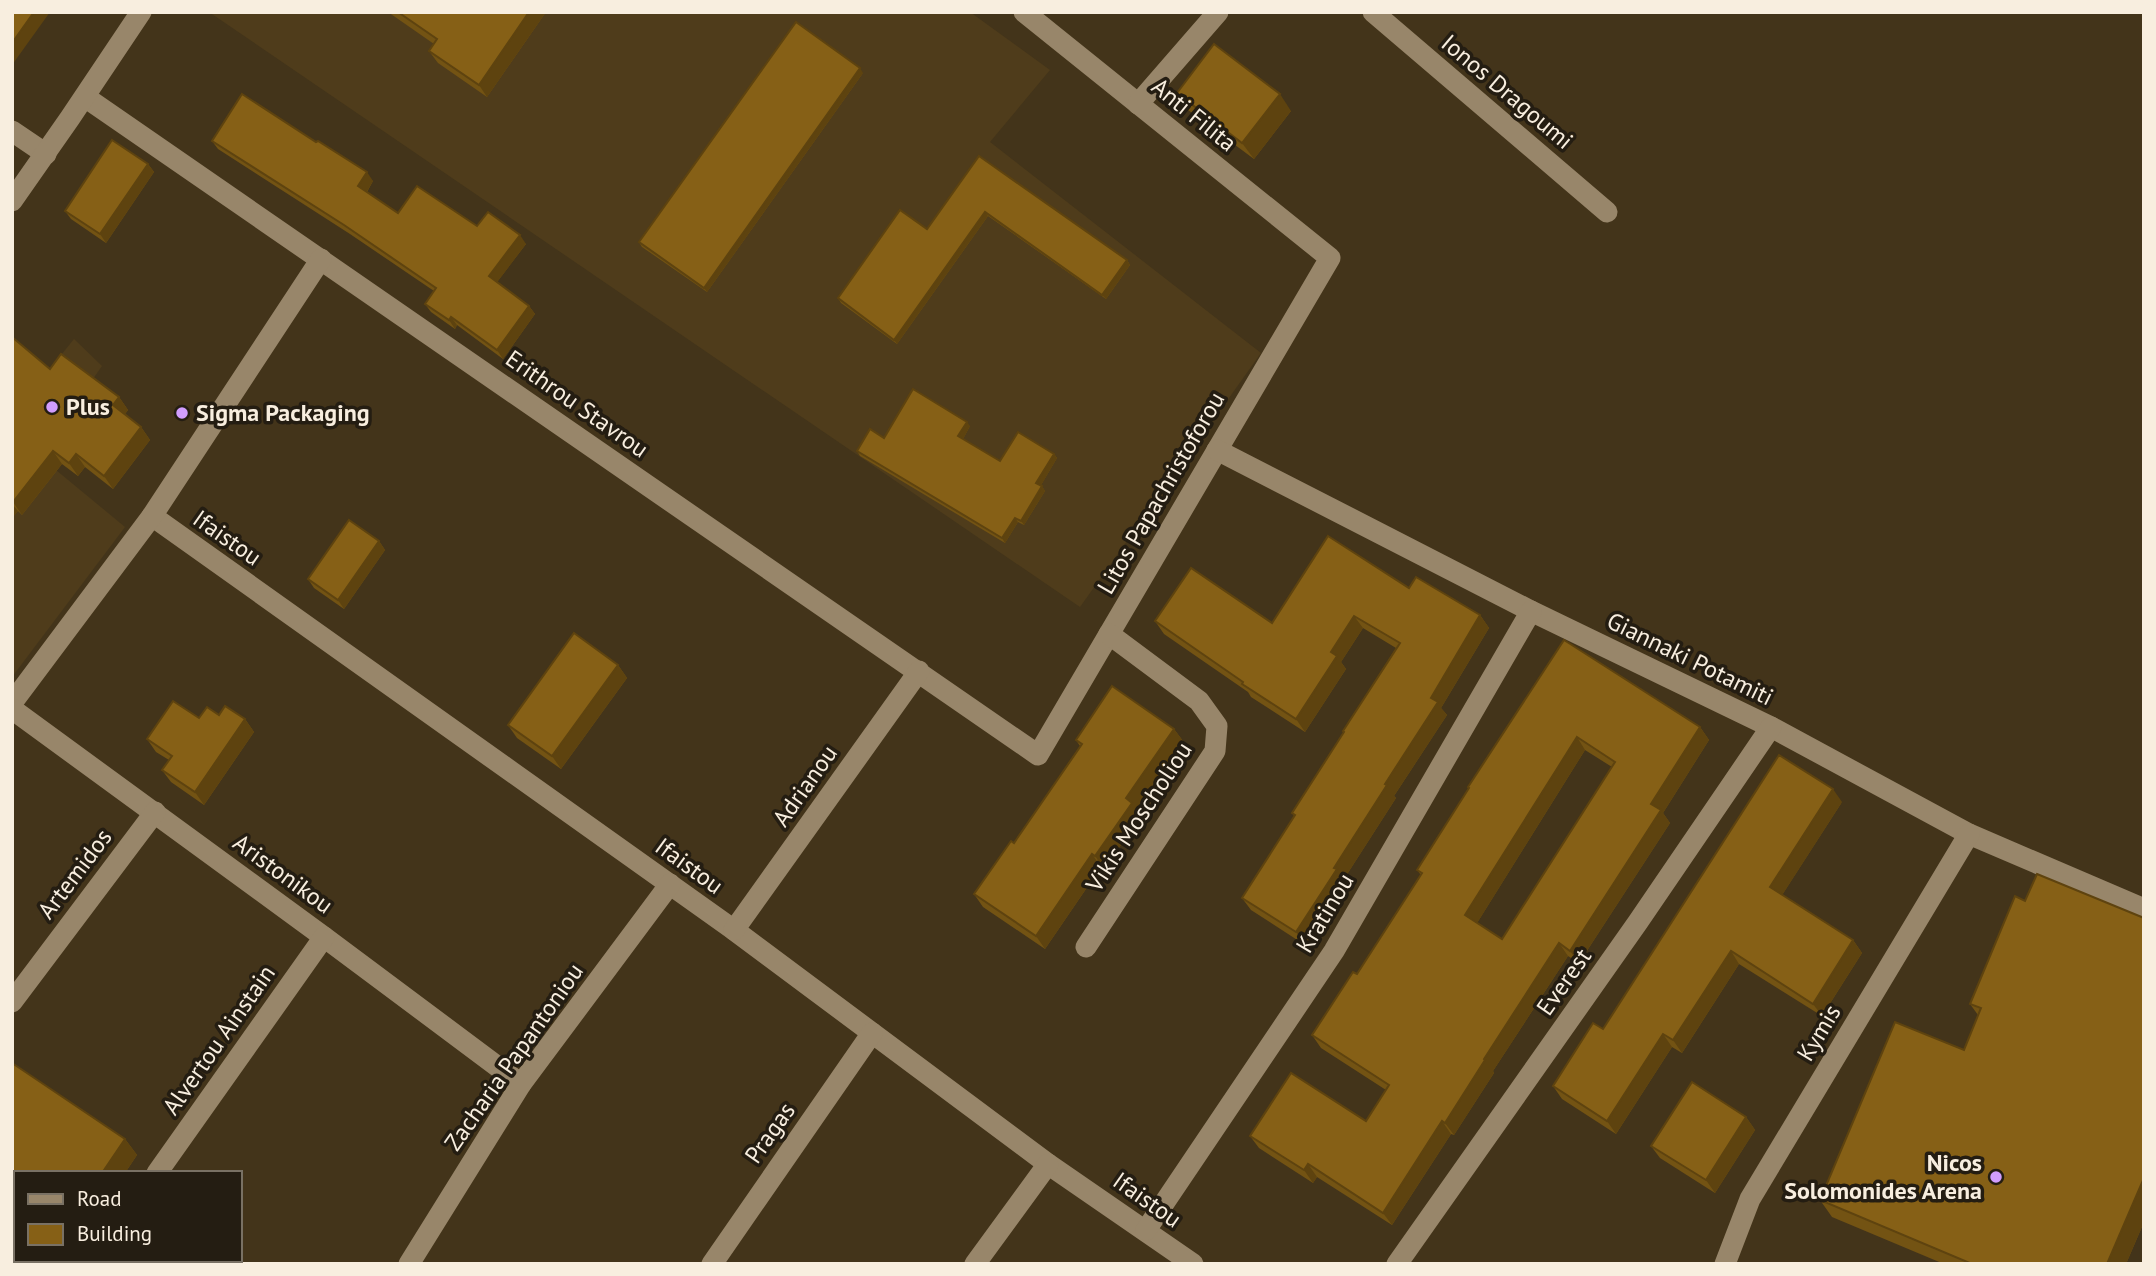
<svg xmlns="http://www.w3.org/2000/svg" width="2156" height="1276" font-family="'PT Sans',sans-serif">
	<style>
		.built { fill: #4f3c1b }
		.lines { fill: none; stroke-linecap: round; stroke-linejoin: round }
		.street { stroke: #98866a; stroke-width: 21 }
		.secondary { stroke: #98866a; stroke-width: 21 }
		.wall { fill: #735313; fill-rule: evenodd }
		.shaded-wall { fill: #5e430f }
		.building { fill: #866016; stroke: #5e430f; stroke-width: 2; fill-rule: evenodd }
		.poi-dot { fill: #d19dfe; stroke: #241d12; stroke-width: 2.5 }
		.labels { text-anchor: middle; stroke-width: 7; stroke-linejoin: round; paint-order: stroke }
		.street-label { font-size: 24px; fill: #f8eedf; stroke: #241d12 }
		.poi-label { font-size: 24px; font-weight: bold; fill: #f8eedf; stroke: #241d12; text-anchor: start }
	</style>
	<rect width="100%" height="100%" fill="#43341a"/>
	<!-- built -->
	<g class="built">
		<path d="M209,12H970L1050,70L990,142L1261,353L1080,607Z"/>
		<path d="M74,339L102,366L39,456L125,527L12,677V416Z"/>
	</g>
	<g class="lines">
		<!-- street -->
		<g class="street">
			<path d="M1373,12L1607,212"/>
			<path d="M85,97L1038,755L1330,258L1024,12"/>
			<path d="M1138,104L1218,12"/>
			<path d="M1217,450L1531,611L1771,727L1969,834L2144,909"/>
			<path d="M152,516L734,930L1048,1164L1193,1264"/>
			<path d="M12,703L152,516L321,259"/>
			<path d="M12,709L324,937L521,1084"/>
			<path d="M734,930L919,671"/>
			<path d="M1086,947L1215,751L1217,726L1199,701L1109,634"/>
			<path d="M12,1002L155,812"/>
			<path d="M157,1173L324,937"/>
			<path d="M1146,1230L1334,951L1531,611"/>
			<path d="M409,1264L521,1084L670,884"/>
			<path d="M712,1264L872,1033"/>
			<path d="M975,1264L1048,1164"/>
			<path d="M1397,1264L1638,922L1771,727"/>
			<path d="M1725,1264L1750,1199L1969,834"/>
		</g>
		<!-- secondary -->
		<g class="secondary">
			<path d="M12,131L46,154"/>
			<path d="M12,201L70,118L141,12"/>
			<path d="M12,1211L16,1213"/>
			<path d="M12,1249L16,1251"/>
			<path d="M32,1260L38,1264"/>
			<path d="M105,1260L111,1264"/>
		</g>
	</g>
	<!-- wall -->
	<g class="wall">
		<path d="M388,12H546L487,97L438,63L429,51L434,44Z"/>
		<path d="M863,73L707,292L642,247L639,242Z"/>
		<path d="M1177,93L1291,111L1254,159L1188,110Z"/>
		<path d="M212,141L316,142L373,181L367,192L398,213L477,226L526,244L497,282L529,306L535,314L503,359L457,325L455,329L431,312L425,304L434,291L350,234L218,149Z"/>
		<path d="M979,156L1127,260L1130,265L1106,299L988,216L897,344L841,303L838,298L927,229Z"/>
		<path d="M148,164L154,172L106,243L71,219L65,211Z"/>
		<path d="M12,337L50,369L119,397L128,410L125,414L141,427L150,440L113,489L85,467L78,476L62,464L22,515L18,511L12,518Z"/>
		<path d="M970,426L963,439L1000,461L1054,454L1057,458L1041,485L1045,491L1024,525L1018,522L1005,543L860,456L857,451L884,438Z"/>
		<path d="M379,541L385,550L344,609L314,588L308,579Z"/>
		<path d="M1409,588L1480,615L1489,628L1441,708L1447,715L1394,796L1396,798L1344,879L1346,882L1305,945L1251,910L1242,898L1294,816L1292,813L1344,733L1343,731L1396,648L1363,628L1341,662L1346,669L1305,732L1251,697L1248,692L1164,634L1155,621L1272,623Z"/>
		<path d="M1564,640L1700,727L1709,740L1663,813L1670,823L1579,963L1568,956L1493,1071L1494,1073L1454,1135L1451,1134L1392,1225L1317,1177L1313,1183L1259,1148L1250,1136L1366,1121L1386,1090L1321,1048L1312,1035L1357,974L1421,875L1417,870L1469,789L1468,787ZM1585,750L1612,767L1502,939L1477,923Z"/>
		<path d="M618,665L627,678L561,769L517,738L508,725Z"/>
		<path d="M219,715L245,719L254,732L204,805L171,782L162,770L169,760L156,752L147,739L199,718Z"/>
		<path d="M1174,729L1183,741L1136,809L1141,816L1104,869L1101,867L1045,949L983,907L974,894L1014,843L1080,746L1076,740Z"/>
		<path d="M1842,802L1782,895L1853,940L1862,953L1822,1016L1739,964L1682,1053L1672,1047L1616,1134L1562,1099L1553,1086L1603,1029Z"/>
		<path d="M2025,901L2144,918V1222L2126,1264H1944L1832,1217L1820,1200L1964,1050L1978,1015L1970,1004Z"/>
		<path d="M12,1063L125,1139L137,1155L125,1173H16V1188L12,1186Z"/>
		<path d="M1746,1117L1755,1130L1715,1193L1660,1158L1651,1146Z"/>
	</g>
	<!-- shaded-wall -->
	<g class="shaded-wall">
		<path d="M34,12H50L12,65V43Z"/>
		<path d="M529,12H546L487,97L479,85Z"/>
		<path d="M860,68L863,73L707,292L704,288Z"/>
		<path d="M1280,94L1291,111L1254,159L1242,143Z"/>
		<path d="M148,164L154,172L106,243L100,234Z"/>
		<path d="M367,172L373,181L365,195L358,186Z"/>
		<path d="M985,212L988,216L897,344L894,340Z"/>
		<path d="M520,235L526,244L495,285L489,276Z"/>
		<path d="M1127,260L1130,265L1106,299L1102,295Z"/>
		<path d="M529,306L535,314L503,359L497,350Z"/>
		<path d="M451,317L457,325L455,329L449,320Z"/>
		<path d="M119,397L128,410L122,418L113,405Z"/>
		<path d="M967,422L970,426L962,441L958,436Z"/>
		<path d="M141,427L150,440L113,489L104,476Z"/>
		<path d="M53,451L62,464L22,515L13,502Z"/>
		<path d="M76,454L85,467L78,476L69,463Z"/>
		<path d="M1054,454L1057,458L1040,487L1036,483Z"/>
		<path d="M1042,486L1045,491L1024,525L1021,521Z"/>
		<path d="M12,504L18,511L12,518Z"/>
		<path d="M1015,518L1018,522L1005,543L1002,538Z"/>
		<path d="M379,541L385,550L344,609L338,600Z"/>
		<path d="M1480,615L1489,628L1441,708L1447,715L1394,796L1396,798L1344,879L1346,882L1305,945L1296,932L1385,784L1431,698Z"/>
		<path d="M1354,616L1363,628L1341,662L1346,669L1305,732L1296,719L1331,652Z"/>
		<path d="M618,665L627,678L561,769L552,756Z"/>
		<path d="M245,719L254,732L204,805L195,792Z"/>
		<path d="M1700,727L1709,740L1663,813L1670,823L1579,963L1570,951L1651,804Z"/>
		<path d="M1174,729L1183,741L1136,809L1141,816L1104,869L1095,856L1126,798Z"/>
		<path d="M1577,737L1585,750L1474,928L1465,915Z"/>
		<path d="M1833,789L1842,802L1779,900L1770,887Z"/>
		<path d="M1092,854L1101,867L1045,949L1036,936Z"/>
		<path d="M1853,940L1862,953L1822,1016L1813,1004Z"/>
		<path d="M1559,943L1568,956L1493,1071L1494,1073L1454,1135L1445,1123L1484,1059Z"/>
		<path d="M1731,951L1739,964L1682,1053L1673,1040Z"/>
		<path d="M1663,1034L1672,1047L1616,1134L1607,1121Z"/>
		<path d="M1746,1117L1755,1130L1715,1193L1706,1180Z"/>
		<path d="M1442,1121L1451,1134L1392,1225L1383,1213Z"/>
		<path d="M125,1139L137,1155L125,1173H102Z"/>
		<path d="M1308,1164L1317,1177L1313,1183L1304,1170Z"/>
		<path d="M2144,1178V1222L2126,1264H2107Z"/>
	</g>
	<!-- building -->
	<g class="building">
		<path d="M12,12H34L12,43Z"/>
		<path d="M398,12H529L479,85L429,51L437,39Z"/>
		<path d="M796,22L860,68L704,288L639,242Z"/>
		<path d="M1214,44L1280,94L1242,143L1177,93Z"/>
		<path d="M242,94L316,142L318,141L367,172L358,186L398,213L417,186L477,226L488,212L520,235L489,276L529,306L497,350L451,317L449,320L425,304L436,288L344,225L212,141Z"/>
		<path d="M112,140L148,164L100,234L65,211Z"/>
		<path d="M979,156L1127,260L1102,295L985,212L894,340L838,298L900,210L927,229Z"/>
		<path d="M12,337L50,369L61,354L119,397L113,405L141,427L104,476L76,454L69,463L53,451L13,502L12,501Z"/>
		<path d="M913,389L967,422L958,436L1000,461L1018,432L1054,454L1036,483L1042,486L1021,521L1015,518L1002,538L857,451L870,429L884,438Z"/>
		<path d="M349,520L379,541L338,600L308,579Z"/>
		<path d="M1328,536L1409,588L1416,577L1480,615L1431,698L1438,702L1385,784L1387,785L1334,868L1337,869L1296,932L1242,898L1295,815L1292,813L1344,732L1343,731L1400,643L1354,616L1331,652L1337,656L1296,719L1242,684L1243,682L1155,621L1191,568L1272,623Z"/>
		<path d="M574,633L618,665L552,756L508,725Z"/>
		<path d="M1564,640L1700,727L1651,804L1661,810L1570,951L1559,943L1484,1059L1485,1060L1445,1123L1442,1121L1383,1213L1308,1164L1304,1170L1250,1136L1291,1073L1366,1121L1389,1085L1312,1035L1353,972L1357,974L1422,873L1417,870L1469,788L1468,787ZM1577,737L1615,762L1502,939L1465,915Z"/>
		<path d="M1112,686L1174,729L1126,798L1132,803L1095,856L1092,854L1036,936L974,894L1011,841L1014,843L1082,744L1076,740Z"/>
		<path d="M173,701L199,718L207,707L219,715L225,706L245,719L195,792L162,770L172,756L147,739Z"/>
		<path d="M1779,755L1833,789L1770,887L1853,940L1813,1004L1731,951L1673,1040L1663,1034L1607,1121L1553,1086L1593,1023L1603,1029Z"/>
		<path d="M2037,874L2144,918V1178L2107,1264H1972L1820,1200L1895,1022L1964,1050L1981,1008L1970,1004L2015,896L2025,901Z"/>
		<path d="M12,1063L125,1139L102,1173H16V1178L12,1176Z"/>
		<path d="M1692,1082L1746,1117L1706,1180L1651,1146Z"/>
	</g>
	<!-- markers -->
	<g class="poi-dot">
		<circle cx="52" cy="407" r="7"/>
		<circle cx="182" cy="413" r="7"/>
		<circle cx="1996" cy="1177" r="7"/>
	</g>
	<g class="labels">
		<!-- street labels -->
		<g class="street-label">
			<text transform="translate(1507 92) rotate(40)" y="8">Ionos Dragoumi</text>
			<text transform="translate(1194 115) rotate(39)" y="8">Anti Filita</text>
			<text transform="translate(577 404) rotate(35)" y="8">Erithrou Stavrou</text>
			<text transform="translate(1161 493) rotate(-60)" y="8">Litos Papachristoforou</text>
			<text transform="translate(227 538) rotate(35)" y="8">Ifaistou</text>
			<text transform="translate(1690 659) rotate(26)" y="8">Giannaki Potamiti</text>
			<text transform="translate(805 786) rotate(-55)" y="8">Adrianou</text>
			<text transform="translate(1139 817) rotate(-57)" y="8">Vikis Moscholiou</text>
			<text transform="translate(689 866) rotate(36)" y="8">Ifaistou</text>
			<text transform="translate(75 874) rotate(-53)" y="8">Artemidos</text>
			<text transform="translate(283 874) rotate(36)" y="8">Aristonikou</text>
			<text transform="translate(1325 913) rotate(-59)" y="8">Kratinou</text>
			<text transform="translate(1564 982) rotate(-55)" y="8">Everest</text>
			<text transform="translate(1819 1033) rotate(-59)" y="8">Kymis</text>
			<text transform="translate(219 1040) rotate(-55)" y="8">Alvertou Ainstain</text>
			<text transform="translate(514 1057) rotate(-55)" y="8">Zacharia Papantoniou</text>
			<text transform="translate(770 1133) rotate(-55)" y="8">Pragas</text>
			<text transform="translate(1147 1200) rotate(35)" y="8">Ifaistou</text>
		</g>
		<!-- poi labels -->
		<g class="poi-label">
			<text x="66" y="415">Plus</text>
			<text x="196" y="421">Sigma Packaging</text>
			<text x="1982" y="1171" text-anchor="end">Nicos<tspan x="1982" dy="28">Solomonides Arena</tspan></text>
		</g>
	</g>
	<!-- border -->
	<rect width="2156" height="1276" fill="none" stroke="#f8eedf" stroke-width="28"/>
	<!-- legend -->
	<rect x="14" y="1171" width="228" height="91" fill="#241d12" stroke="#797164" stroke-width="2"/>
	<rect x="28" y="1194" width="35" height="10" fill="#98866a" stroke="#797164" stroke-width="2"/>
	<text x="77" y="1206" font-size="21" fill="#f8eedf">Road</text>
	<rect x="28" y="1224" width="35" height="21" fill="#866016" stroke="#797164" stroke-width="2"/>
	<text x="77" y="1241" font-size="21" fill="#f8eedf">Building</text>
</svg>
